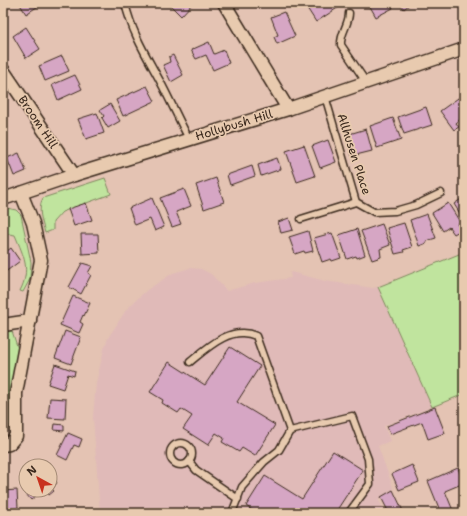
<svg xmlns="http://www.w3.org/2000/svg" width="467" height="516" font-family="'Shantell Sans',sans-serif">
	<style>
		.built { fill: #e0bab8 }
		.green { fill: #c0e49e; stroke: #7e875e }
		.building { fill: #d6a6c4; stroke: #3b2a1e }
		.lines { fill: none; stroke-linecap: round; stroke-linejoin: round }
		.service-casing { stroke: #3b2a1e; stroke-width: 9 }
		.minor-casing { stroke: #3b2a1e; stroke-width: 15 }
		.service { stroke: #e8caaf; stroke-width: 6 }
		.minor { stroke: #e8caaf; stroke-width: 12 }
		.labels { text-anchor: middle; stroke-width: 3.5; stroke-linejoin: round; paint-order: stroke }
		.street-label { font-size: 12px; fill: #3b2a1e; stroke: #e8caaf }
	</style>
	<rect width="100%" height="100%" fill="#e4c3b3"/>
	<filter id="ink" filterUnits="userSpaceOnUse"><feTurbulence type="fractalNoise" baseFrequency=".025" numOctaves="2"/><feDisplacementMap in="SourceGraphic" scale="8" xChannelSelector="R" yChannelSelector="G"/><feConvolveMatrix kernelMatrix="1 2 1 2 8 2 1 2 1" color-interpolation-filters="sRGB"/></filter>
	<g filter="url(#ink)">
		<!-- built -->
		<path class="built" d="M190,268L201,269L211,274L227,291L255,283L291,278L290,273L291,272L325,281L373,288L378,287L432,407L384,426L390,441L378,446L395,493L378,499L386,513H100L93,417L96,383L104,349L108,338L126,310L136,300L147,290L173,273Z"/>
		<!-- green -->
		<g class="green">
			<path d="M105,178L111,194L62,212L53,222V230L45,233C42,221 37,209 43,198Z"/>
			<path d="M7,208L16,210L21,215L31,262L30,279L23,292L20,291C31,269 24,257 15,235L3,233V210Z"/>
			<path d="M464,252V394L432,407L378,287Z"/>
			<path d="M12,331L18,349L9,405L10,424L6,432L3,435V332Z"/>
		</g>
		<!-- building -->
		<g class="building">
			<path d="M19,3H39L40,5L26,14Z"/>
			<path d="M168,3H193L181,16Z"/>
			<path d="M315,3H345L316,22L307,8Z"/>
			<path d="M368,3H390L393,8L376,17Z"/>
			<path d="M399,3H411L404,9Z"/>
			<path d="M284,12L295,36L277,44L274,37L278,35L271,17Z"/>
			<path d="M26,27L40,49L26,58L13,36Z"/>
			<path d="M209,42L214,54L224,50L229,63L213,70L206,55L196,59L191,50Z"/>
			<path d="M173,55L183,75L171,82L163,65L170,62L169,57Z"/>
			<path d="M62,56L69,71L45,81L39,66Z"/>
			<path d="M75,75L82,89L58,100L52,85Z"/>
			<path d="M147,86L155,101L123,116L116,100Z"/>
			<path d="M461,96L464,100V121L462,118L456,123L459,127L454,130L440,111Z"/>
			<path d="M110,104L120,121L108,128L102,118L104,116L100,110Z"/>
			<path d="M426,107L432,125L404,134L398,117Z"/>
			<path d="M97,113L104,133L86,139L78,119Z"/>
			<path d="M393,118L401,140L377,148L370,126Z"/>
			<path d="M366,129L372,151L352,156L346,135Z"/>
			<path d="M328,140L336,162L320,168L312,146Z"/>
			<path d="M304,145L315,176L297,182L286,151Z"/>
			<path d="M19,153L26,171L14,176L7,158Z"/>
			<path d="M277,158L281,169L261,176L258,165Z"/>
			<path d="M252,166L255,176L230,185L227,175Z"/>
			<path d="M216,178L224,202L204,209L196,185Z"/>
			<path d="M184,189L191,206L176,212L181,224L172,227L160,198Z"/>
			<path d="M464,197V220L454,204Z"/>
			<path d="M152,198L164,227L155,231L150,219L135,225L129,208Z"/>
			<path d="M86,203L92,220L74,226L68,209Z"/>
			<path d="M448,203L460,222L457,224L461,230L454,234L449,227L443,231L432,213Z"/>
			<path d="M427,214L436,238L426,241L427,243L419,246L410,220Z"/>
			<path d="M289,218L293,230L281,233L278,222Z"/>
			<path d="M404,223L412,247L403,250L404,252L395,254L387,228Z"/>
			<path d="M382,224L390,245L380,249L381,257L372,260L361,231Z"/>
			<path d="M357,229L365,255L357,258L356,256L347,259L339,235Z"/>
			<path d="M308,231L313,251L305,253L304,251L295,254L289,237Z"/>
			<path d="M332,233L341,258L332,261L331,259L322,262L314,238Z"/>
			<path d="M81,234H98L99,253L82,254Z"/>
			<path d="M11,248L20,261L4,273L3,254Z"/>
			<path d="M82,263L92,266L88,273L91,275L81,294L69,287Z"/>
			<path d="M73,296L90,303L84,316L83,315L80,322L83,324L79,333L60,325Z"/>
			<path d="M65,331L81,337L71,364L55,358Z"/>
			<path d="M230,347L260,366L237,402L275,425L255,456L242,448L239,452L222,442L224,438L216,433L208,445L183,429L192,416L181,409L178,413L162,403L163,400L150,392L169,362L205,385Z"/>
			<path d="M55,364L75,371L74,376L68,374L63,389L48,384Z"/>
			<path d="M50,398L66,399L65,419L48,418Z"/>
			<path d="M435,407L445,433L428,439L422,422L390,434L387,426Z"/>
			<path d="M55,424L64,425V431L54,430Z"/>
			<path d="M68,433L82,439L79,447L74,445L67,460L57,455Z"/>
			<path d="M333,451L363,470L335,513H257L246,506L265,476L302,499Z"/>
			<path d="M412,465L419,482L399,490L392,474Z"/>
			<path d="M458,468L464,483L445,491L454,513H441L428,481Z"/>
			<path d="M50,474L57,483L51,488L54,491L49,495L45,490H50Z"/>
			<path d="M26,486V490H43L31,500L22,489Z"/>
			<path d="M17,490L18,508L3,509V491Z"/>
			<path d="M393,490L404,513H389L381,497Z"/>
		</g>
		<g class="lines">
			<defs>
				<g id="service">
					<path d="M125,3C132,33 146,55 160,81C170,100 179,120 189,139"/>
					<path d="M349,13C349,25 340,33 341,45L366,82"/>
					<path d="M325,96L356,202L374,212L395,211L416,205L441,193"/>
					<path d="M301,219L356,202"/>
					<path d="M190,362C208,347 231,325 256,336L290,431L279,450L264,462L242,487L232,513"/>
					<path d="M290,431L352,416L368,459L370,484L350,511"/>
					<circle cx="181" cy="454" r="11"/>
					<path d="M189,461L196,470L238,499"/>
				</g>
				<g id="minor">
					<path d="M224,3L288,109"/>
					<path d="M3,70L74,175"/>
					<path d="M3,199L74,175L288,109L464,49"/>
					<path d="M3,325L30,321"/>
					<path d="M3,445L9,444L16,436V393L41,260L33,223L21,193"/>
				</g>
			</defs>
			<!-- service casing -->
			<use href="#service" class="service-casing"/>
			<!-- minor casing -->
			<use href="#minor" class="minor-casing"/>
			<!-- service -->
			<use href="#service" class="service"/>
			<!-- minor -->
			<use href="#minor" class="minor"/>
		</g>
	</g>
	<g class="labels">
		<!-- street labels -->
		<g class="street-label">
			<text transform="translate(38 122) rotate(56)" y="4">Broom Hill</text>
			<text transform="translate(234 125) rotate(-17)" y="4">Hollybush Hill</text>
			<text transform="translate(354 154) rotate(72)" y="4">Allhusen Place</text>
		</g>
	</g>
	<!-- margin -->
	<rect width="467" height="516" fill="none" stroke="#e8caaf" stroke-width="16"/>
	<rect x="8" y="8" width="451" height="500" fill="none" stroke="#3b2a1e" stroke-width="1.5" filter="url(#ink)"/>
	<!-- north arrow -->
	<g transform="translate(38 478) rotate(320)"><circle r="19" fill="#e8caaf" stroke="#a38a75"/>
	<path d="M0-3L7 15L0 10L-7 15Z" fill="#c8321e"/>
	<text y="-6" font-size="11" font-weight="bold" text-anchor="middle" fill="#3b2a1e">N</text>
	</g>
</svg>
